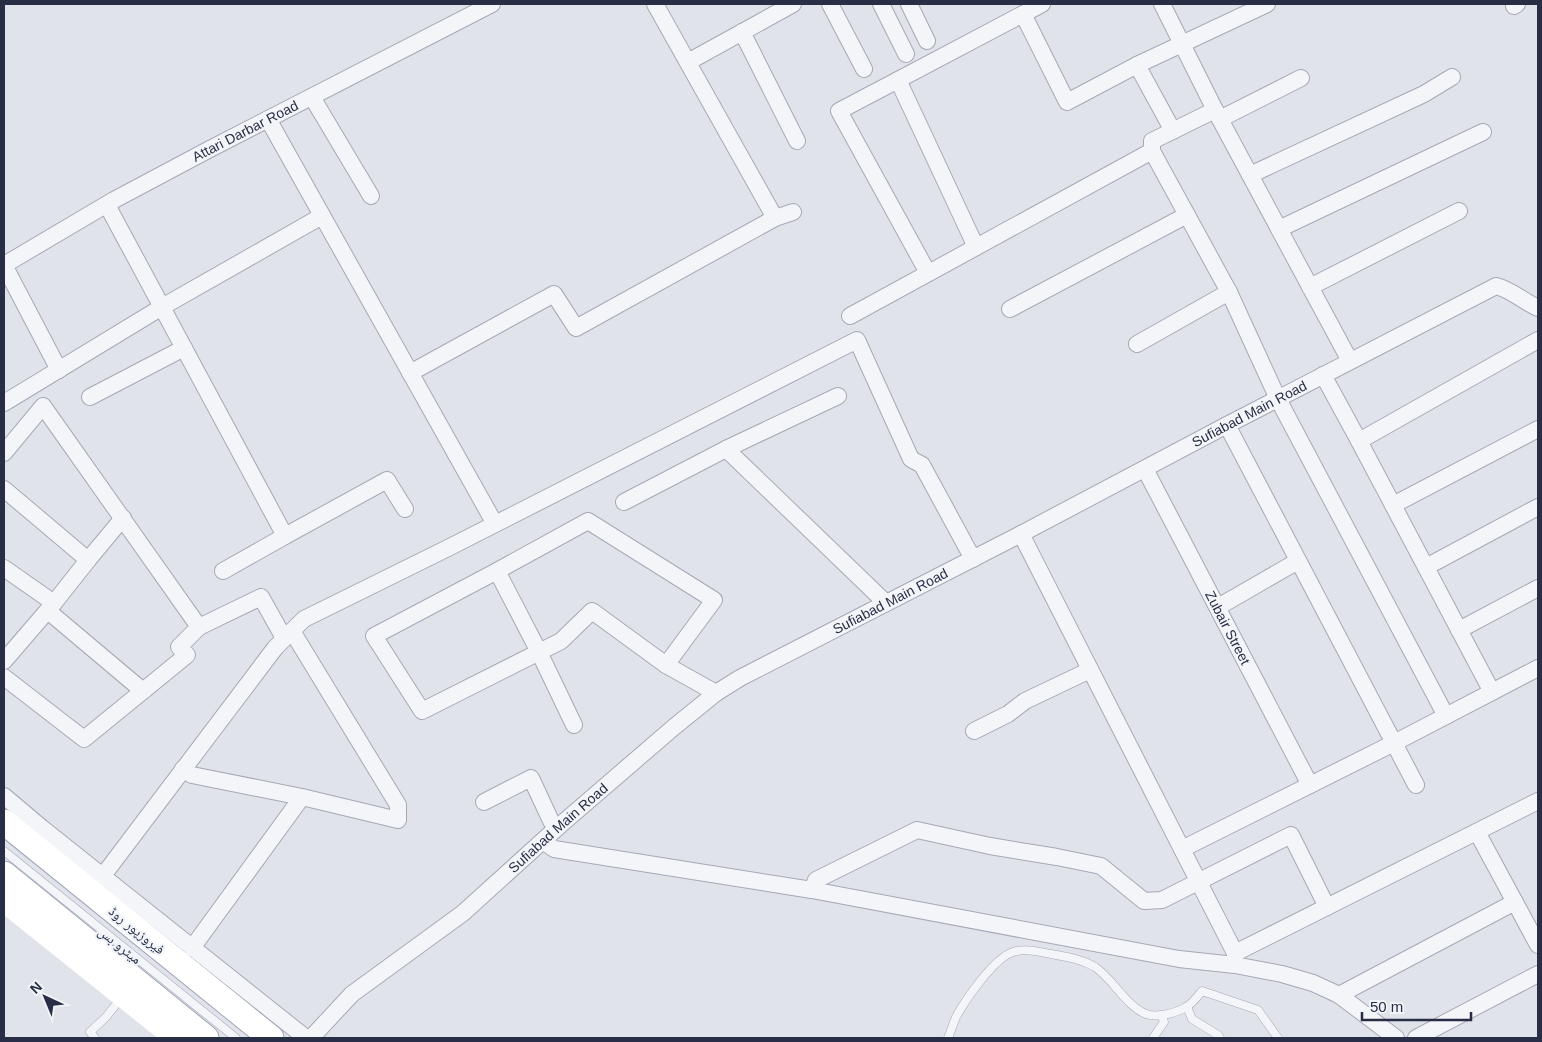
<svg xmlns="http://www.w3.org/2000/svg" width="1542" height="1042" font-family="Helvetica,'Noto Naskh Arabic',sans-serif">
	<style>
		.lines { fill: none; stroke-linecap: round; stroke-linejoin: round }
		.lane-casing { stroke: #a5a9b6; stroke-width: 9 }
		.street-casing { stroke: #a5a9b6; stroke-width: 18 }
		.primary-casing { stroke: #9ea6b8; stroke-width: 27 }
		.lane { stroke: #f4f5f9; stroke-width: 8 }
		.street { stroke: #f4f5f9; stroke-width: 16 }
		.secondary { stroke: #fff; stroke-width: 22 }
		.primary { stroke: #fff; stroke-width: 25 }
		.labels { text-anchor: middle; stroke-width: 4.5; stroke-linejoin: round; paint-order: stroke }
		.street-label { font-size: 14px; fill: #272e45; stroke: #f0f3f8 }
	</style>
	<rect width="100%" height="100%" fill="#e1e3eb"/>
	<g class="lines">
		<defs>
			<g id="lane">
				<path d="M4,851L236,1038"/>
				<path d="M1187,1007L1192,1019L1218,1035L1220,1038"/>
				<path d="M95,1038L90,1032L106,1017L121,998"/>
				<path d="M948,1038C951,1031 953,1024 956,1017C966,999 994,958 1013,952C1025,948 1040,952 1051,954C1067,957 1082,959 1095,967C1113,979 1126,1006 1146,1014C1157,1018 1176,1013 1186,1007C1192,1004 1198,996 1202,991L1258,1010L1278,1038"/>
				<path d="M1153,1038L1164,1022L1162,1016"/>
			</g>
			<g id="street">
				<path d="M655,4L775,218L793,212"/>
				<path d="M830,4L864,69"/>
				<path d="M881,4L906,54"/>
				<path d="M909,4L927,41"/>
				<path d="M1162,4L1215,110"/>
				<path d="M1514,6L1517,4"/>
				<path d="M1023,14L1067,102L1137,65L1173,131"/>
				<path d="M742,32L797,141"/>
				<path d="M688,62L793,4"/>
				<path d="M1137,65L1267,4"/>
				<path d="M898,80L839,111L928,273"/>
				<path d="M312,97L371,196"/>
				<path d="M268,119L495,524"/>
				<path d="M1220,119L1301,78"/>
				<path d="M1152,151V141L1215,110L1350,361"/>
				<path d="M1250,175L1424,94L1452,77"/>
				<path d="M107,205L285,536L223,571"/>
				<path d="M1279,229L1483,132"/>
				<path d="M976,247L898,80L1042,4"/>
				<path id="s1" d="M4,265L114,200L208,150L492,4"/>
				<path d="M4,265L59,370"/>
				<path d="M1310,287L1459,211"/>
				<path d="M1010,309L1187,215"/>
				<path d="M850,316L1152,151L1229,292"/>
				<path d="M1137,344L1229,292L1278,399L1446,716"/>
				<path d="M410,373L554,294L576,328L775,218"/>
				<path d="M1323,375L1359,441L1538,340"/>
				<path d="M90,397L184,348"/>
				<path d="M4,403L162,307L322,216"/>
				<path d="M1227,425L1416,785"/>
				<path d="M1359,441L1492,692"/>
				<path d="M726,449L838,396"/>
				<path d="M4,453L43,406L199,627L179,647L187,655L84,739L4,677"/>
				<path id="s2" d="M1145,469L1310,785"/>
				<path d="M4,489L88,560"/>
				<path d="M624,502L726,449L886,603"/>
				<path d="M1393,505L1538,429"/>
				<path d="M1021,534L1235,953V965"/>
				<path d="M285,536L387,480L405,509"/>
				<path d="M1426,567L1538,507"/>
				<path d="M4,568L54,603"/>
				<path d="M497,571L374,636L422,711L561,641L592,611L666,665L716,693"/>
				<path d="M1218,607L1298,561"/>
				<path d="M48,611L143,691"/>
				<path d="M199,627L261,597L284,638"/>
				<path d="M1459,630L1538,588"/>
				<path d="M4,661L54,603L88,560L123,518"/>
				<path d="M574,725L539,652L497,571L588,521L714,600L666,665"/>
				<path d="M974,731L1008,714L1025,701L1090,670"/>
				<path d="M183,769L192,775L302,797L398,820V805L292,631"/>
				<path d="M4,796L42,828L306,1038"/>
				<path d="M484,802L531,778L551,821L558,827"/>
				<path d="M1477,832L1538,945"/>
				<path d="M544,842L554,849L812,890L1179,959L1235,965L1282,974L1313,983L1339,995L1396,1038"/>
				<path d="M1182,849L1394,743L1538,668"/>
				<path d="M102,877L275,648L304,619L450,547L857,340L911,459L922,465L973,559"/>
				<path d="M812,890L816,880L917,830L990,846L1057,857L1101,866L1144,901L1162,900L1291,835L1327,907"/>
				<path d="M192,948L302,797"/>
				<path d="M1235,953L1538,801"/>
				<path d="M1339,995L1515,902"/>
				<path id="s3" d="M311,1038L352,994L463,913L558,827L674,727L716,693L740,678L1021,534L1227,425L1496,286C1512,290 1524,302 1538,308"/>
				<path d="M1416,1038L1538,974"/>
			</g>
			<g id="primary">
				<path d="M4,822L271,1038"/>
				<path d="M4,874L206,1038"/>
			</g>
		</defs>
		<!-- lane casing -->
		<use href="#lane" class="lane-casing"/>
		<!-- street casing -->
		<use href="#street" class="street-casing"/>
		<!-- primary casing -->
		<use href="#primary" class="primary-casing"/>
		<!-- lane -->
		<use href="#lane" class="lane"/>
		<!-- street -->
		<use href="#street" class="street"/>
		<!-- secondary -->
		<path class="secondary" d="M4,901L175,1038"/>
		<!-- primary -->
		<use href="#primary" class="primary"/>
	</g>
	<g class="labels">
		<!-- street labels -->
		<g class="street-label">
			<text dy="5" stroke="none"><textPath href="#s1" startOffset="276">Attari Darbar Road</textPath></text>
			<text dy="5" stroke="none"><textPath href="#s3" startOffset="1135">Sufiabad Main Road</textPath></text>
			<text dy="5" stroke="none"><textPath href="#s3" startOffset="730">Sufiabad Main Road</textPath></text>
			<text dy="5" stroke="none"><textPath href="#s2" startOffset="179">Zubair Street</textPath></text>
			<text dy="5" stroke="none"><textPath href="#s3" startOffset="325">Sufiabad Main Road</textPath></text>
			<text transform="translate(137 930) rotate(39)" y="5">فیروزپور روڈ</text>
			<text transform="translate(120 945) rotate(39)" y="5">میٹرو بس</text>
		</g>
	</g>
	<!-- border -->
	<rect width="1542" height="1042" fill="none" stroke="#272e45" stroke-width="10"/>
	<!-- north arrow -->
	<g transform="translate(45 997) rotate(316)" stroke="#f0f3f8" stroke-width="4" paint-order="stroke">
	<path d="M0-4L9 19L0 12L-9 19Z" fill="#272e45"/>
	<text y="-8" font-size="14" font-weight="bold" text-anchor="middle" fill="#272e45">N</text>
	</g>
	<!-- scale -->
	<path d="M1362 1012v8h109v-8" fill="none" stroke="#272e45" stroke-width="2.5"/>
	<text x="1370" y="1012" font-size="15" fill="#272e45" stroke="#f0f3f8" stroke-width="4" paint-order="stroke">50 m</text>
</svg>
